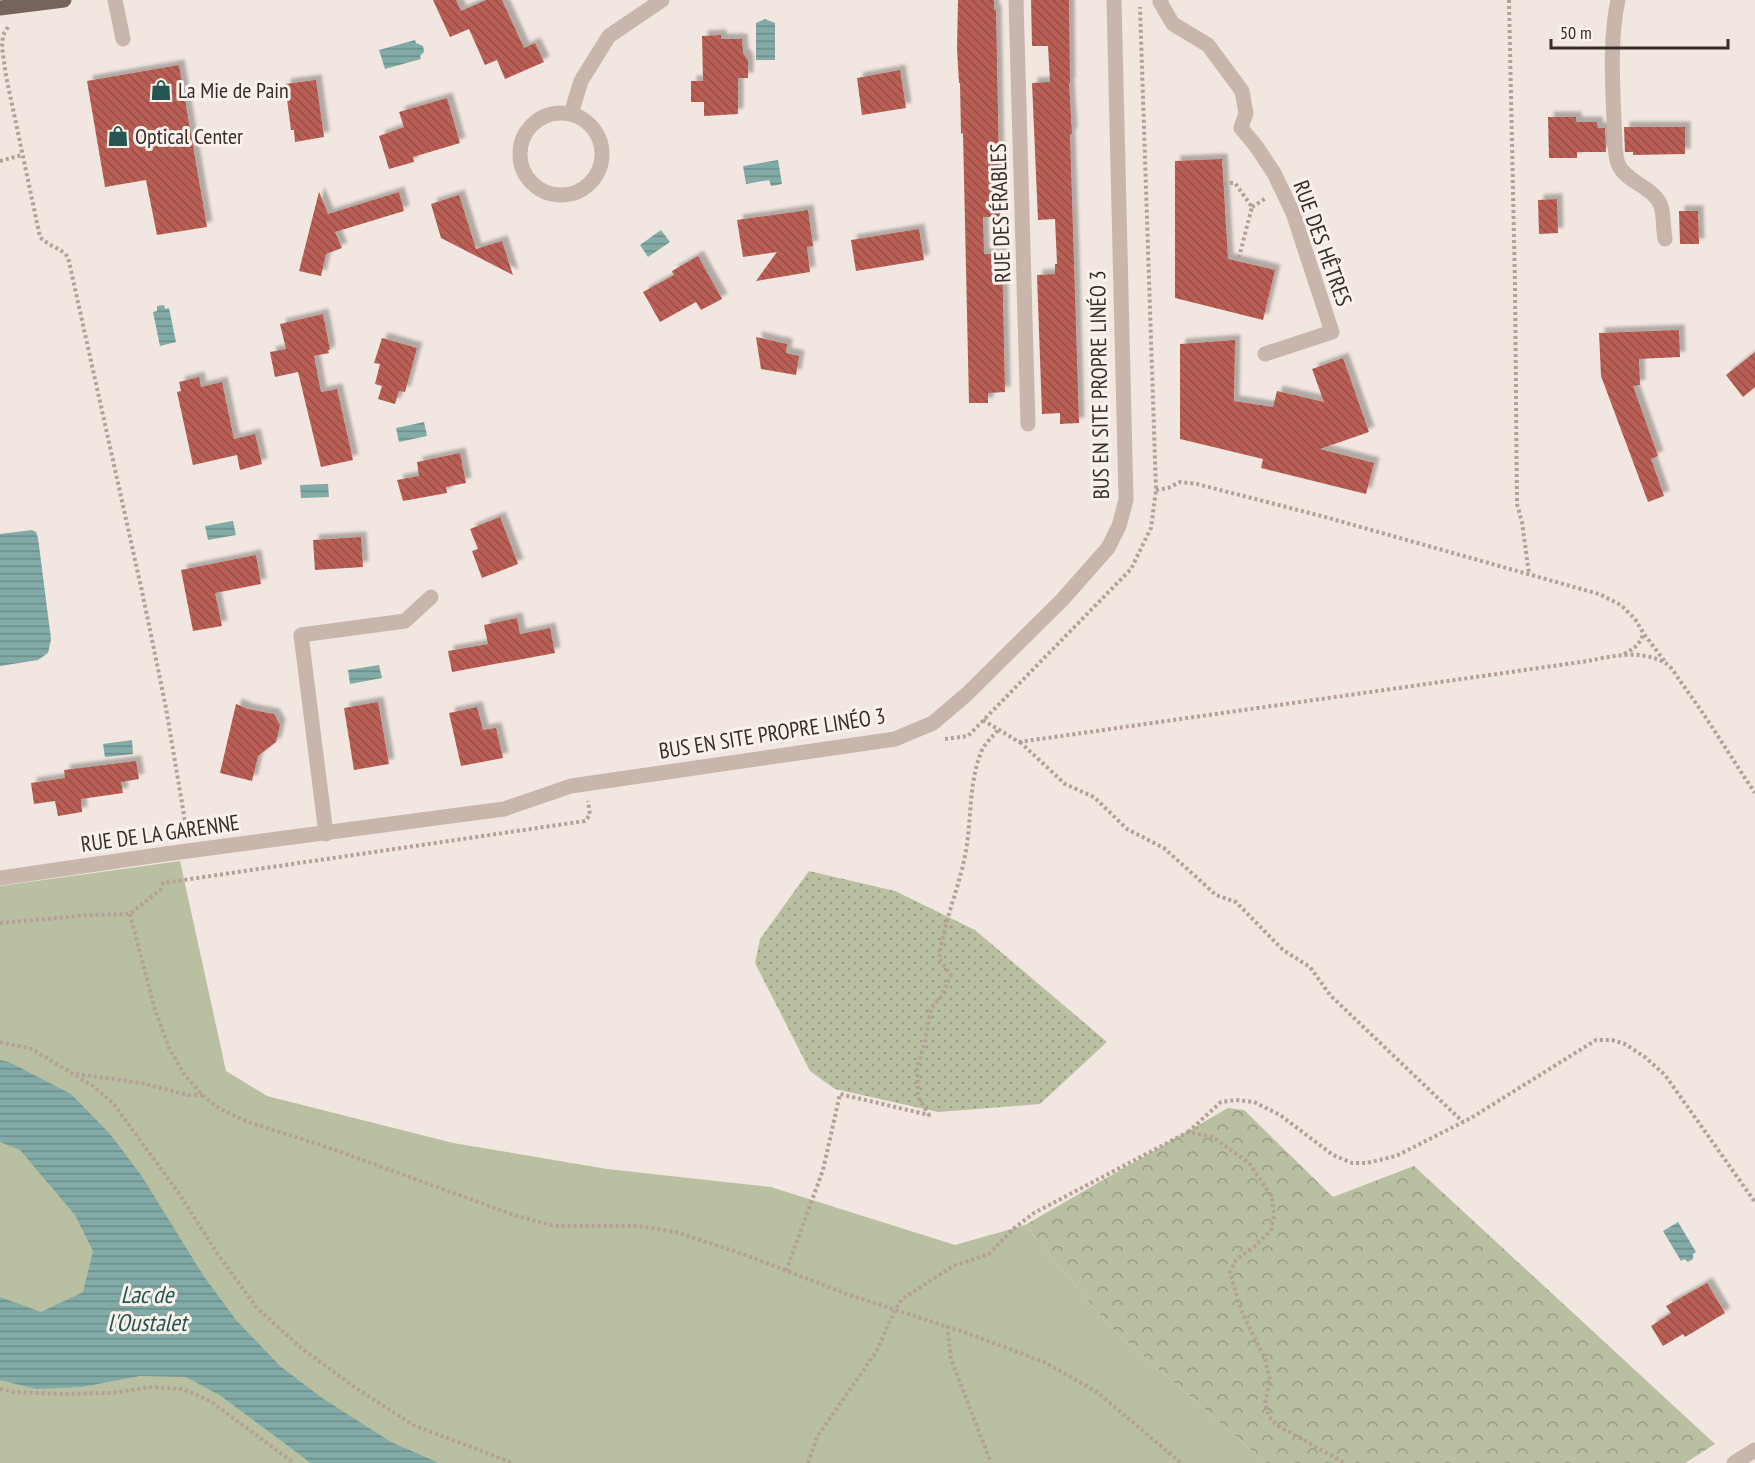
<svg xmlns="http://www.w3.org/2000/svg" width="1755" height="1463" font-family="'PT Sans Narrow',sans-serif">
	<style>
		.grass { fill: url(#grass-dots) }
		.forest { fill: url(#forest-crowns) }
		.park { fill: #b9bfa1 }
		.water { fill: url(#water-rules) }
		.building { fill: url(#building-back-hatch); filter: url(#shadow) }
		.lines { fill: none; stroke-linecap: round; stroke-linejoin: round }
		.path { stroke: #b4a097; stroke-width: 4; stroke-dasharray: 3 3; stroke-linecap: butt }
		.minor { stroke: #c8b6ad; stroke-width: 15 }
		.major { stroke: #77635d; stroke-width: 15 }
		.labels { text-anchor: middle; stroke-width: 6; stroke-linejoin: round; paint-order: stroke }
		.poi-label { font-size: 22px; fill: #372d2b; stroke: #f9f1ec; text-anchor: start }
		.street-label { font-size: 22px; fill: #372d2b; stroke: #f9f1ec }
		.water-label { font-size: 24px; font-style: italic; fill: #245551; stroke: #f9f1ec }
	</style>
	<defs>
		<pattern id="grass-dots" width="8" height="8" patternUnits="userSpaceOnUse" patternTransform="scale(1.5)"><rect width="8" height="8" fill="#b9bfa1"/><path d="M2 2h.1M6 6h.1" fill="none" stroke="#979c83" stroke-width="1.8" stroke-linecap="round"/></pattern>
		<pattern id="forest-crowns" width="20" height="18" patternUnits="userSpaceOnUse" patternTransform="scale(1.5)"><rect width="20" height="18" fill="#b9bfa1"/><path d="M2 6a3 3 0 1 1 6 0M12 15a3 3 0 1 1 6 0" fill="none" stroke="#979c83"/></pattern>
		<pattern id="water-rules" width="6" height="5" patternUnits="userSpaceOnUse" patternTransform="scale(1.5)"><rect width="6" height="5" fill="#82aba7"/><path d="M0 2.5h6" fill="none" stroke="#6b8c88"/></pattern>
		<pattern id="building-back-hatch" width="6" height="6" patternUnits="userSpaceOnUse" patternTransform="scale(1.5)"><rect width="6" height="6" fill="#ba5f54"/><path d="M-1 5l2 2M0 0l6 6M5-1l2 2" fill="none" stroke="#984f46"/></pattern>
		<filter id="shadow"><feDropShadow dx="5.5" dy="-5.5" stdDeviation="1.5" flood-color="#0004"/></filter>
	</defs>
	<rect width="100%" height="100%" fill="#f1e7e0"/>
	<!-- grass -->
	<path class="grass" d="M809,871L895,891L975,930L1107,1042L1040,1104L938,1112L835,1089L810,1071L755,963L760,939Z"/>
	<!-- forest -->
	<path class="forest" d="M1228,1108L1244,1110L1333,1197L1414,1166L1715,1444L1685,1463H1266L1110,1327L1025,1225Z"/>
	<!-- park -->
	<path class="park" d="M180,861L226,1071L267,1096L453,1143L607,1169L771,1187L955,1245L1025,1225L1110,1327L1266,1463H0V886Z"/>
	<!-- water -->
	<g class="water">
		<path d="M765,19L775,23V60H756V23Z"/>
		<path d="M415,40L416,43L423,46L424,52L420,56L421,59L385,69L379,50Z"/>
		<path d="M778,160L782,184L771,186L769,180L746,184L743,166Z"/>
		<path d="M661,230L670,242L648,257L640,245Z"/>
		<path d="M164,305L165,309L169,308L176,342L160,346L153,312L157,311V306Z"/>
		<path d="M424,422L427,436L399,442L396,428Z"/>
		<path d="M328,484L329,497L301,498L300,485Z"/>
		<path d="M233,521L236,535L208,540L205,526Z"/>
		<path d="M32,530L36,532L38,538L51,639L48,653L38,660L0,666V534Z"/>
		<path d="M379,665L382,678L350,684L348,670Z"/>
		<path d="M132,740L133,754L105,757L103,744Z"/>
		<path d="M0,1060L9,1062L71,1094L110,1134L141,1175L203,1275L236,1320L280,1366L322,1398L391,1442L439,1463H311L221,1396L186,1377L140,1376L82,1387L36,1389L0,1380V1297L41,1312L83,1292L93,1251L75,1215L20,1150L0,1142Z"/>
		<path d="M1678,1222L1696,1252L1693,1254V1259L1688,1262L1684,1259L1681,1261L1663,1231Z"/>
	</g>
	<!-- building -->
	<g class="building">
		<path d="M433,0H456L461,11L486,0H502L524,48L535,43L544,62L505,79L497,60L485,65L469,29L450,37Z"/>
		<path d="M958,0H994V10H996L1000,217H983L984,254H1002L1005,392L988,393V403H969L963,133L961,134L960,83H959L957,49Z"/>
		<path d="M1031,0H1069L1070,83H1069L1072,134H1070L1079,423L1060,424V413L1042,414L1037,275L1055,274V264H1057L1055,219L1038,220L1032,83L1050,82L1048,46H1032Z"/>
		<path d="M721,35V39H742L743,53L748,60V78H738V114L704,116V102H691V81H703L702,36Z"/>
		<path d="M179,65L207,227L157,235L146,180L105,187L87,81Z"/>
		<path d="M900,70L906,108L862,115L857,78Z"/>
		<path d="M316,80L324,137L295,142L294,130H291L285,84Z"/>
		<path d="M447,98L460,143L413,157L414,162L389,169L379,136L404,127L399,112Z"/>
		<path d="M1548,117H1576V122H1597L1598,128H1605L1606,152H1577V158H1549Z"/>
		<path d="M1624,127H1685V154L1633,155V152H1625Z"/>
		<path d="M1222,159L1228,259L1275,270L1263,320L1175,298V161Z"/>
		<path d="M319,192L328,214L399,192L404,211L335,232L342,248L326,254L321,276L299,271Z"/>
		<path d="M459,195L476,249L502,241L513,275L441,238L431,204Z"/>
		<path d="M1557,199L1558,233L1539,234L1538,200Z"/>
		<path d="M808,210L813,246L807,247L810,272L756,281L777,252L743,257L737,220Z"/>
		<path d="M1679,211H1698L1699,244H1680Z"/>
		<path d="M919,229L924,260L856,271L851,240Z"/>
		<path d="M698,256L722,299L701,310L696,302L660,322L643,292L674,275L672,271Z"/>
		<path d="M323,314L330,350H328L329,353L314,356L321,392L337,389L353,460L321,467L298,372L275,377L270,352L286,349L280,324Z"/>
		<path d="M1679,330L1680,357L1639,359L1640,385L1633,386L1658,456L1651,459L1664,496L1648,502L1601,376L1599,333Z"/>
		<path d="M756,337L787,344L786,353L799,356L796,375L761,369Z"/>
		<path d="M382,338L417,348L405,392L399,391L395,404L378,399L382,386L375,384L380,364L374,363Z"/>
		<path d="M1235,340L1234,401L1273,407L1277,391L1324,402L1312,369L1343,358L1369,432L1320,449L1374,463L1366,494L1261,468L1263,459L1180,439V344Z"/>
		<path d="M1755,352V387L1743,397L1726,375Z"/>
		<path d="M199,377L201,387L222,382L234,439L255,434L262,464L240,470L237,455L193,465L177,392L181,391L179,382Z"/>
		<path d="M460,453L466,483L446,487L447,493L403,501L397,480L419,476L417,462Z"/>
		<path d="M500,517L518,564L482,578L472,551L478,549L470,529Z"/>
		<path d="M361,537L363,567L315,570L313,540Z"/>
		<path d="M256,555L261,584L215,593L222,626L193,631L181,570Z"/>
		<path d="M517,618L520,634L550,628L555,653L452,672L448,651L488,644L484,625Z"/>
		<path d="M378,702L389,764L354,770L344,708Z"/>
		<path d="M236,704L248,709L274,714L280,725L276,742L258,756L252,781L220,773Z"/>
		<path d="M477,707L483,730L496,728L503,758L461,766L449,713Z"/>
		<path d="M136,761L139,779L121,782L123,793L81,799L82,812L58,816L55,801L34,804L31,783L65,778L64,770Z"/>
		<path d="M1707,1283L1725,1313L1685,1337L1683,1334L1663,1346L1651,1326L1671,1313L1666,1306Z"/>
	</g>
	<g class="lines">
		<!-- path -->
		<g class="path">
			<path d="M1509,0L1515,286L1517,504L1522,522L1529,574"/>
			<path d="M8,27L3,35L2,47L6,76L40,237C48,246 61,248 68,257L143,596L166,708L187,833"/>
			<path d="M0,161L22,155"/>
			<path d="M1224,183H1235L1252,207L1238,261"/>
			<path d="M1252,207L1266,198"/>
			<path d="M1156,490L1168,488L1180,482L1197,484L1325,517L1599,594L1621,605L1635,619L1644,634L1666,663"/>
			<path d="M1624,654C1634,649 1639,645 1643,635"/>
			<path d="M983,720L1019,742L1588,661C1612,656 1642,649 1665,663C1671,666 1676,675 1680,681C1707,717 1730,756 1755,793"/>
			<path d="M945,739L968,736L1131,569L1151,528L1156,490L1140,7"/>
			<path d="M1020,742L1065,784L1094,797L1127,829L1164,848L1216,895L1236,902L1283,950L1310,967L1330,995L1463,1122"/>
			<path d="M130,914L155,1010L169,1048L184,1074L202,1095L220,1109L248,1122L321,1145L517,1216L555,1226H638L676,1232L743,1254L847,1294L967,1333L1044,1362L1097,1392L1181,1463"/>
			<path d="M0,923L90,915L130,914L160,890L163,883L585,821L590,815L588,801"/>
			<path d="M0,1042L32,1049L93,1086L113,1103L180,1195L219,1256L257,1308L300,1347L353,1386L413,1425L513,1463"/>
			<path d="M76,1074L141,1083L188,1095H202"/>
			<path d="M1188,1132L1221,1102L1236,1100L1254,1102L1280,1115L1333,1155L1352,1163H1367L1396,1156L1471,1118L1596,1040H1612L1625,1044L1645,1057L1665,1075L1755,1202"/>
			<path d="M786,1271L823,1170L840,1094L929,1115L918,1097L917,1067L925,1042L931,1008L941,997L951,975L939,959C943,924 958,891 965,856C972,822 968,788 980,755C983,745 992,737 999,729"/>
			<path d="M947,1326L951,1359L991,1463"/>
			<path d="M0,1389L14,1392L60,1394L112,1393L150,1387L183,1389L210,1401L294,1463"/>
			<path d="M808,1463L817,1437L876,1352L895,1310L902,1299L953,1266L989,1254L1013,1229L1034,1213L1188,1132L1213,1137L1249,1163L1272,1197L1274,1215L1271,1230L1255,1246L1236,1260L1230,1272L1241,1310L1265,1359L1270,1380L1265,1403L1269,1417L1278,1426L1345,1463"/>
		</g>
		<!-- minor -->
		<g class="minor">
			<path d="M115,0L123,39"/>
			<path d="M1016,0L1028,424"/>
			<path d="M1161,0L1160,2L1173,24L1208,45L1242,91L1246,113L1241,128L1256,146L1274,173L1293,213L1332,332L1265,354"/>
			<path d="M1618,0C1608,45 1614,101 1615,147C1616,153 1616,161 1619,166C1628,183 1654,187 1661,206C1664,215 1663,229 1665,239"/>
			<circle cx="561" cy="154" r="41"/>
			<path d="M571,114L581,81L609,36L662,0"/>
			<path d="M326,834L301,635L405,621L431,597"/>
			<path d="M0,878L165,854L504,809L571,786L895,739L933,723L967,694L1062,600L1108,548L1119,526L1126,500L1114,0"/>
			<path d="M1734,1463L1755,1450"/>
		</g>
		<!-- major -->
		<path class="major" d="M0,8L64,0"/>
	</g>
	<!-- icons -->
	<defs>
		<symbol id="shop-bare" viewBox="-9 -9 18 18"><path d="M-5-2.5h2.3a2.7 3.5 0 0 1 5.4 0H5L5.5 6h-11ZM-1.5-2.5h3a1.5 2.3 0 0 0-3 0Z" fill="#245551" stroke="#f9f1ec" stroke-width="2.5" paint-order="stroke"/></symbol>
	</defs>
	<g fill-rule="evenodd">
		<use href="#shop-bare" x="146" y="75" width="30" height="30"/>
		<use href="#shop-bare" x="103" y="121" width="30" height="30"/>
	</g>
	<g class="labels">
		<!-- poi labels -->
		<g class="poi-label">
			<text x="178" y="98">La Mie de Pain</text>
			<text x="135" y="144">Optical Center</text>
		</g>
		<!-- street labels -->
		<g class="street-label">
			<text transform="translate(1000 213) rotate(-92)" y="8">RUE DES ÉRABLES</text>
			<text transform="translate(1323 243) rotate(70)" y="8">RUE DES HÊTRES</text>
			<text transform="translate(1099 385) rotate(-91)" y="8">BUS EN SITE PROPRE LINÉO 3</text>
			<text transform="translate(772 733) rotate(-9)" y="8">BUS EN SITE PROPRE LINÉO 3</text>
			<text transform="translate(160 833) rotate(-8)" y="8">RUE DE LA GARENNE</text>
		</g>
		<!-- water labels -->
		<g class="water-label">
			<text x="147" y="1303">Lac de<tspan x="147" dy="28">l'Oustalet</tspan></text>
		</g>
	</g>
	<!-- scale -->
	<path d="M1551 39v9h177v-9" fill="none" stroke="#372d2b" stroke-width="3"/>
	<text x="1560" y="39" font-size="18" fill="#372d2b" stroke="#f9f1ec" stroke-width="4.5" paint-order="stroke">50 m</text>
</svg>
